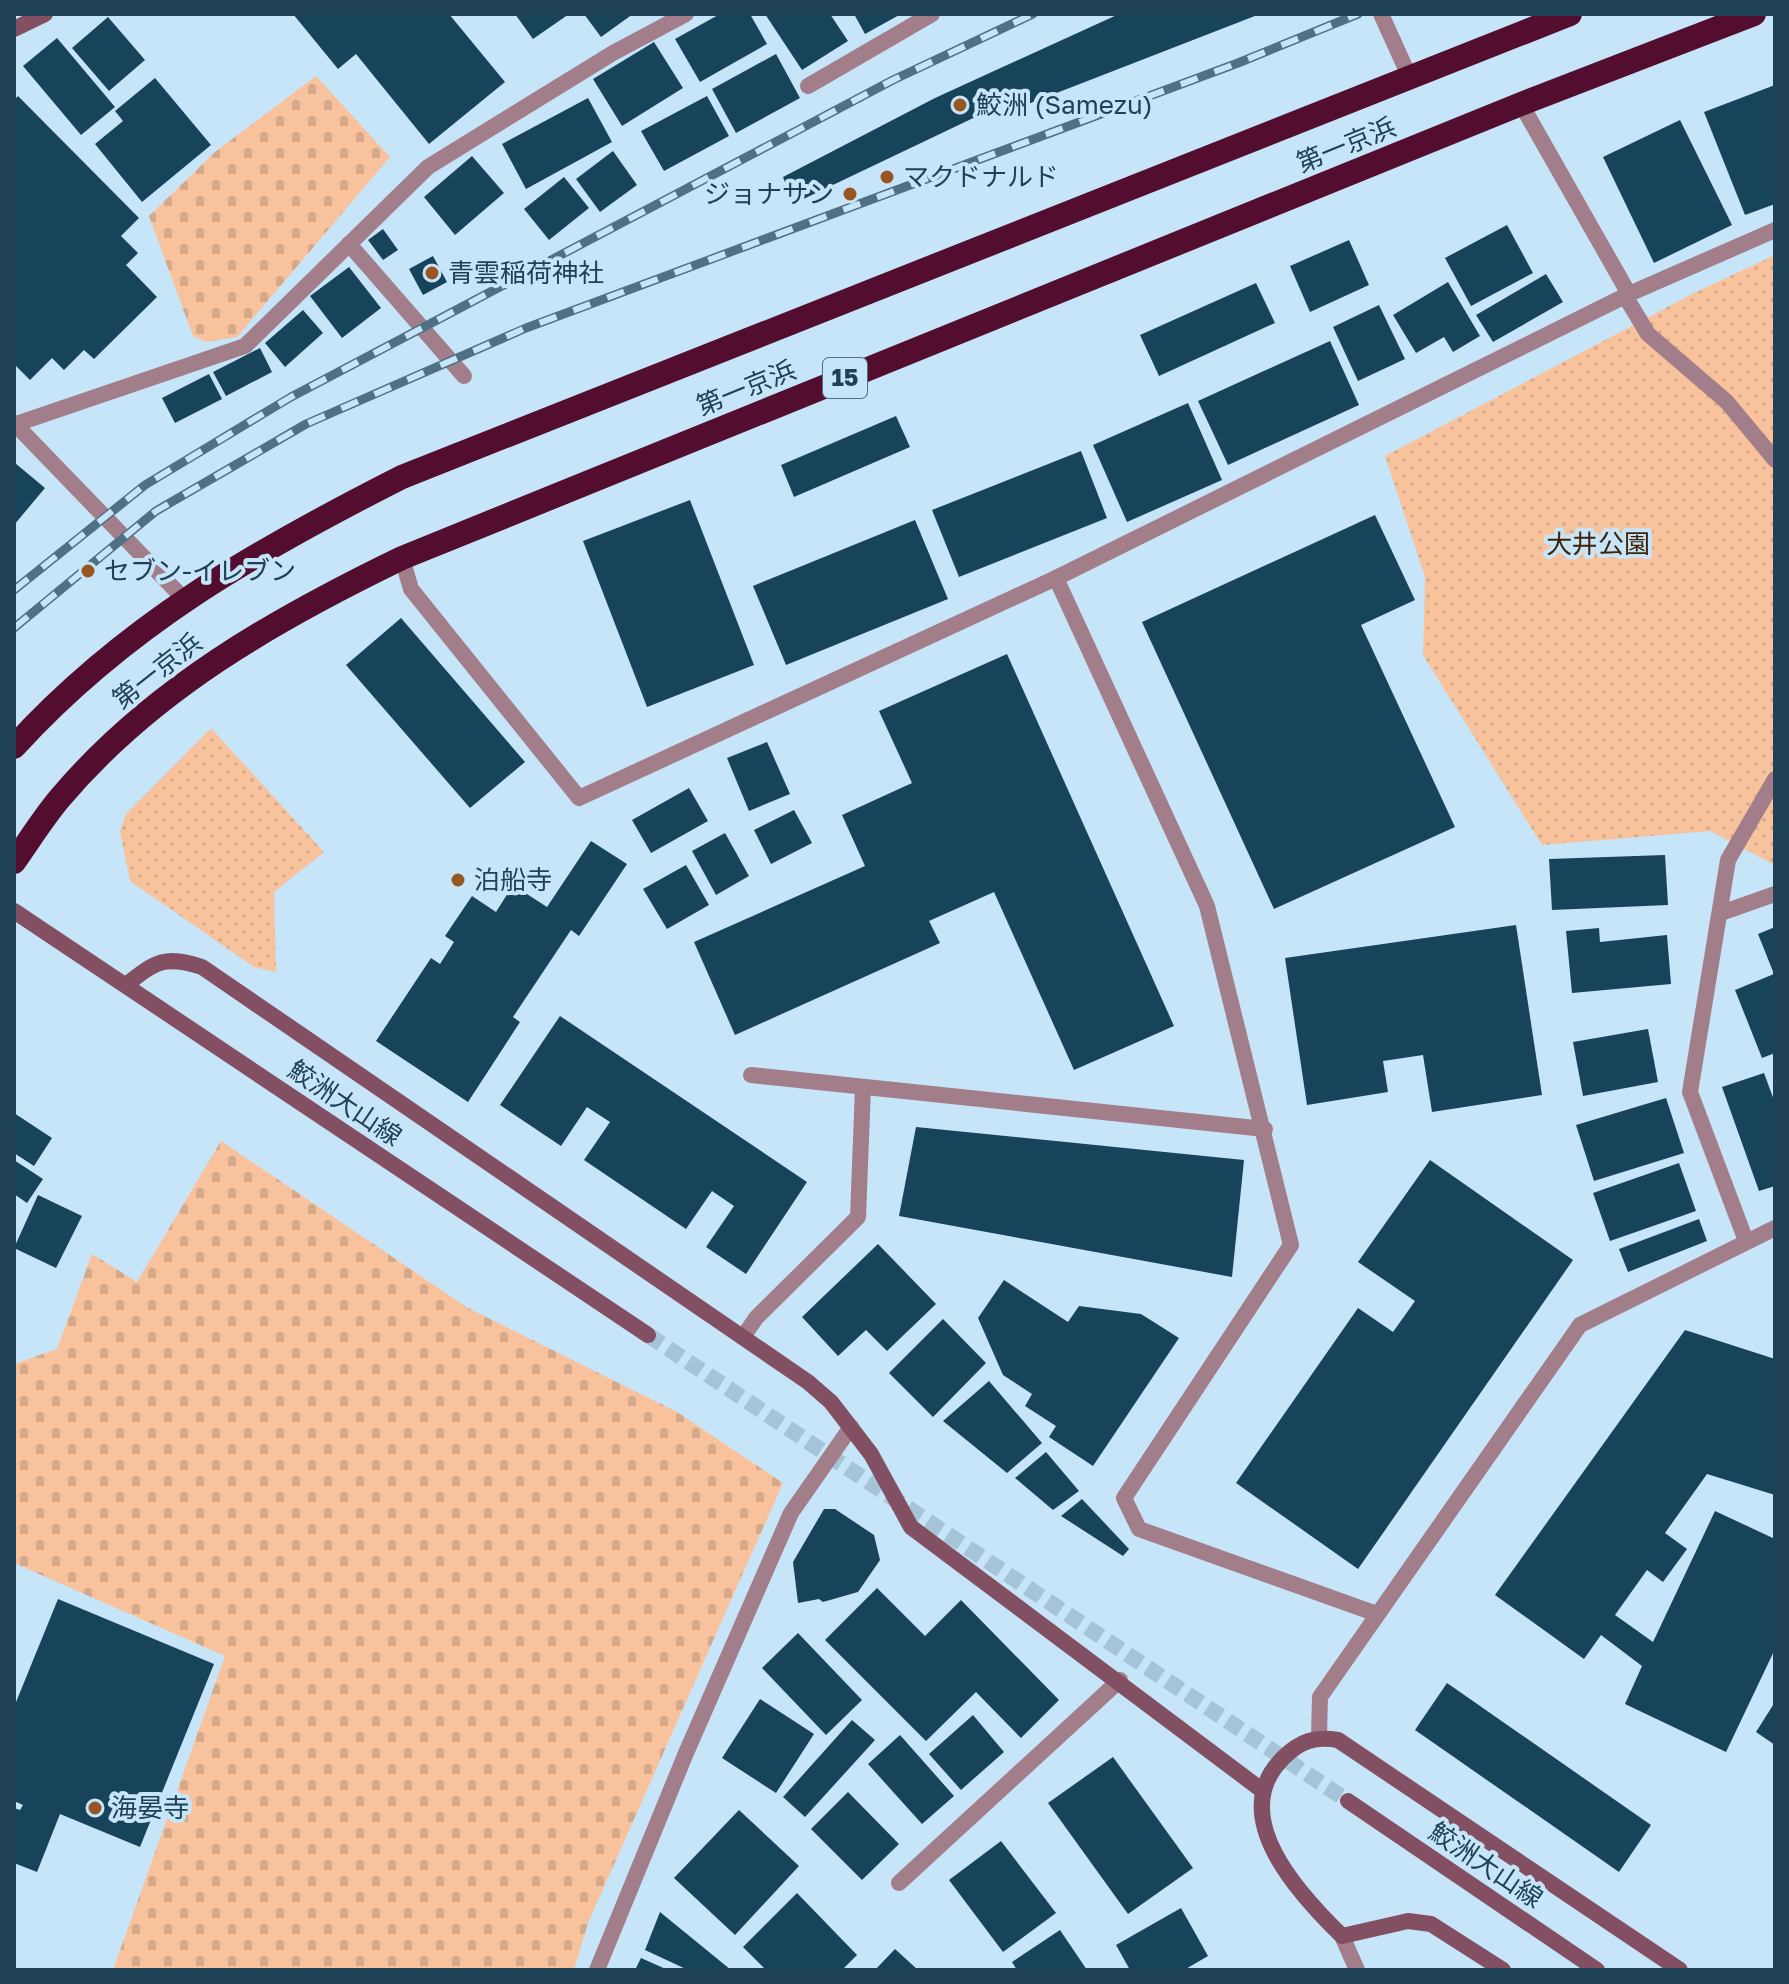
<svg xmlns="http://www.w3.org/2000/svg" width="1789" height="1984" font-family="'Golos Text','Noto Sans JP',sans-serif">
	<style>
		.cemetery { fill: url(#cemetery-stones) }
		.park { fill: url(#park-dots) }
		.building { fill: #18445b }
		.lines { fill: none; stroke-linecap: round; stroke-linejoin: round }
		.secondary-tunnel { stroke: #a5c4d8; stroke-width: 16; stroke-dasharray: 16 8; stroke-linecap: butt }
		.lane { stroke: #a27e8a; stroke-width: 16 }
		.street { stroke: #a27e8a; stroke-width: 16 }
		.secondary { stroke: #825062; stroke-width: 16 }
		.highway { stroke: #520d2f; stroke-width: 24 }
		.rail-casing { stroke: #507185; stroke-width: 9 }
		.rail { stroke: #c7e5f9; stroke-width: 6; stroke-dasharray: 18; stroke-linecap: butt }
		.poi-dot { fill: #975621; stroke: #c7e5f9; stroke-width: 3 }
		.labels { text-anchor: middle; stroke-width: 8; stroke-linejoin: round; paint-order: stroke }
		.shield { fill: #c7e5f9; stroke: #517286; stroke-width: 2 }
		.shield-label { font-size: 24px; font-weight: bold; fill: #1f4155 }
		.poi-label { font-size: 26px; fill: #1f4155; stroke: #c7e5f9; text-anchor: start }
		.street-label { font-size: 26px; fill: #1f4155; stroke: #c7e5f9 }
		.park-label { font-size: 26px; fill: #412208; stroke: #c7e5f9 }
	</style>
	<defs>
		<pattern id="cemetery-stones" width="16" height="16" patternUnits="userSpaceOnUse" patternTransform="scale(2)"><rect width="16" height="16" fill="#f8c29c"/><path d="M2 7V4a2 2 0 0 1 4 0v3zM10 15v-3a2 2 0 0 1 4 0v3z" fill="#d4a888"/></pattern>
		<pattern id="park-dots" width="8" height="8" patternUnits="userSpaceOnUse" patternTransform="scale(2)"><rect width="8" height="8" fill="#f8c29c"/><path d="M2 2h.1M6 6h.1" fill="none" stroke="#d4a888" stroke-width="1.8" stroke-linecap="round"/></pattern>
	</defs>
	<rect width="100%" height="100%" fill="#c7e5f9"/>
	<!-- cemetery -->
	<g class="cemetery">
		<path d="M316,76L390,157L237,337L206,342L193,336L149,216L215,152Z"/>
		<path d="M221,1141L468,1308L677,1412L783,1483L588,1923L574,1970H113L225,1656L14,1563V1364L57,1349L92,1254L137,1282Z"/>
	</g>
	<!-- park -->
	<g class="park">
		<path d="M1775,255V865L1710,831L1542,845L1423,655L1425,577L1385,456L1696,292Z"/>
		<path d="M211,728L324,852L274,892L276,972L254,967L130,881L120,831L126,814Z"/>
	</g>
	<!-- building -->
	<g class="building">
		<path d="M293,14H449L505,82L429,144L356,54L338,69Z"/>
		<path d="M515,14H569L533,39Z"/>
		<path d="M584,14H633L601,37Z"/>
		<path d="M720,14H750L767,44L700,82L675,39Z"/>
		<path d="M765,14H830L848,41L802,70Z"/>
		<path d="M854,14H901L865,34Z"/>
		<path d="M1119,14H1260L1013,110L1009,101L793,204L783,177L935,98Z"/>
		<path d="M108,17L145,60L109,91L72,48Z"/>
		<path d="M57,38L115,107L81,135L23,66Z"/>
		<path d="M654,42L683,88L622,126L593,79Z"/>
		<path d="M776,54L800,98L736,133L712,89Z"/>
		<path d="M155,78L211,145L142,202L95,144L123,121L115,111Z"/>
		<path d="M1775,85V204L1745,215L1704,112Z"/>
		<path d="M18,96L139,218L121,236L138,253L126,265L157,297L94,359L84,350L64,370L52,358L30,380L14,364V100Z"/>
		<path d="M707,96L729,136L664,171L641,131Z"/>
		<path d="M588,98L612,142L526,189L502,144Z"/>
		<path d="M1680,120L1732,225L1654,263L1603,157Z"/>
		<path d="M613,151L637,185L600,212L576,179Z"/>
		<path d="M472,156L504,193L455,235L424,197Z"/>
		<path d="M564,177L589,208L549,240L524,209Z"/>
		<path d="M1507,225L1533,273L1471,306L1445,258Z"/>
		<path d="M383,229L398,250L383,260L368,240Z"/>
		<path d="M1349,240L1369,285L1310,312L1290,266Z"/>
		<path d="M433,256L447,282L423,295L409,269Z"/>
		<path d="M349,267L381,308L342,338L310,296Z"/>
		<path d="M1546,274L1563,302L1493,342L1476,315Z"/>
		<path d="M1448,282L1480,336L1453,352L1444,337L1416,353L1393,315Z"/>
		<path d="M1256,283L1275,323L1159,376L1140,335Z"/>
		<path d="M1379,305L1405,359L1358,381L1333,327Z"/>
		<path d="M303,310L323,333L285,367L265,343Z"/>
		<path d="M1330,341L1359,405L1228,465L1198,401Z"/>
		<path d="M260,348L272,372L226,396L213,372Z"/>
		<path d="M209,374L222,399L175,423L162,398Z"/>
		<path d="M1188,403L1222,480L1127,522L1093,445Z"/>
		<path d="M896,416L910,447L794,497L781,465Z"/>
		<path d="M1081,451L1107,518L959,577L932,510Z"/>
		<path d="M15,463L45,488L14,525V464Z"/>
		<path d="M690,500L754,665L647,707L583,541Z"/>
		<path d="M1375,515L1415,600L1361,625L1455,827L1274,909L1142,622Z"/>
		<path d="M915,520L948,599L786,665L753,586Z"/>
		<path d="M401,618L525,762L470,808L346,665Z"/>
		<path d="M1007,654L1174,1026L1074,1070L994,892L929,921L940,943L735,1035L694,942L865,866L842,815L912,783L879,711Z"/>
		<path d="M767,742L790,794L749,811L727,758Z"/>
		<path d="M689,788L708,821L651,853L632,820Z"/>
		<path d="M794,810L812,843L771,864L754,830Z"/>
		<path d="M725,833L749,876L716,895L692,851Z"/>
		<path d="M591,841L627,864L579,936L571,930L513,1017L520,1022L468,1102L376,1041L431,958L440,964L454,942L445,936L472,896L496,912L513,885L547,907Z"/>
		<path d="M1665,855L1668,905L1552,910L1549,859Z"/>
		<path d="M686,865L709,905L667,929L643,889Z"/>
		<path d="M1516,925L1542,1095L1432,1112L1423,1055L1383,1061L1388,1092L1307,1105L1285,958Z"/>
		<path d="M1775,927V1053L1762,1058L1735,990L1774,974L1758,934Z"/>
		<path d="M1599,928L1600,942L1667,935L1671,984L1572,993L1566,931Z"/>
		<path d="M560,1016L807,1182L746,1274L706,1247L734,1206L712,1191L686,1229L584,1160L610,1122L587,1107L561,1146L500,1105Z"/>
		<path d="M1648,1029L1658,1082L1583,1096L1573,1042Z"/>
		<path d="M1764,1073L1775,1103V1186L1759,1191L1722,1087Z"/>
		<path d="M1666,1098L1684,1153L1594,1181L1576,1125Z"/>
		<path d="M14,1113L52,1138L34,1166L14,1153Z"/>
		<path d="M916,1127L1244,1160L1232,1277L899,1216Z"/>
		<path d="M14,1160L43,1179L27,1203L14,1194Z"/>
		<path d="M1430,1160L1573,1260L1358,1569L1236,1483L1358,1308L1393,1332L1415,1301L1358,1262Z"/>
		<path d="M1679,1163L1696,1211L1610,1241L1593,1193Z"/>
		<path d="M38,1195L82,1216L56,1268L14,1248Z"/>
		<path d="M1699,1219L1707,1241L1628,1272L1619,1249Z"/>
		<path d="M878,1244L936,1304L887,1351L866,1330L838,1356L802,1317Z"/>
		<path d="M1004,1280L1068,1322L1079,1306L1141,1314L1179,1338L1093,1466L1049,1437L1056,1426L1025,1406L1032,1394L1003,1375L978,1318Z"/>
		<path d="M943,1319L986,1363L933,1417L889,1373Z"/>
		<path d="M1685,1330L1775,1359V1495L1707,1474L1665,1533L1687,1549L1663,1582L1647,1570L1615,1615L1653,1642L1715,1511L1775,1539V1649L1726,1752L1625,1704L1642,1666L1601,1635L1584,1659L1495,1595Z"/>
		<path d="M989,1381L1042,1443L1007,1473L943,1421Z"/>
		<path d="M1046,1452L1079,1491L1053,1510L1015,1478Z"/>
		<path d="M1082,1499L1129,1549L1123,1556L1061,1516Z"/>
		<path d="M824,1509H835L874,1535L880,1560L858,1592L823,1602L819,1599L798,1603L793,1562Z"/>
		<path d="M877,1588L925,1636L961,1600L1059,1700L1021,1738L976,1692L926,1741L825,1640Z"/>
		<path d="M58,1599L214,1664L140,1847L60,1814L37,1872L14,1863V1808L20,1810L23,1805L14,1801V1707Z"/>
		<path d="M798,1633L862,1700L826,1735L762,1668Z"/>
		<path d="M1447,1683L1651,1825L1619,1872L1415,1730Z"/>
		<path d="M760,1699L814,1734L776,1793L722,1758Z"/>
		<path d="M1775,1702V1745L1756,1732Z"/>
		<path d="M973,1715L1004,1752L961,1790L929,1754Z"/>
		<path d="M852,1720L875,1740L805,1817L783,1797Z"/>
		<path d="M900,1735L954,1796L922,1824L868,1764Z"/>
		<path d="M1113,1757L1193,1868L1128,1914L1048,1803Z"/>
		<path d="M848,1792L899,1844L862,1880L811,1829Z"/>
		<path d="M739,1810L799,1866L735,1935L674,1878Z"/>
		<path d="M1001,1841L1056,1913L1003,1952L949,1880Z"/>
		<path d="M797,1893L857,1955L842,1970H766L743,1947Z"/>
		<path d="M1181,1908L1208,1956L1184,1970H1130L1116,1945Z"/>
		<path d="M660,1912L731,1970H688L645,1950Z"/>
		<path d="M1060,1930L1087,1970H1017L1012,1962Z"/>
		<path d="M895,1949L918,1970H875Z"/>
		<path d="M641,1958L668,1970H635Z"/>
	</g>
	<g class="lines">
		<!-- secondary-tunnel -->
		<path class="secondary-tunnel" d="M648,1335L1348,1801"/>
		<!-- lane -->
		<g class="lane">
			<path d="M808,86L932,14"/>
			<path d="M349,244L464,376"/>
			<path d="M16,424L245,346L428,167L613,53L686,14"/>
			<path d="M597,1970L686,1753L791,1513L851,1427"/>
		</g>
		<!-- street -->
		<g class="street">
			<path d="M1381,14L1410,78"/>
			<path d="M1521,104L1629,294L1625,296L1648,334L1727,402L1775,460"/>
			<path d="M1629,294L1775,230"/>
			<path d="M14,423L184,599"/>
			<path d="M402,558L411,589L579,798L1056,578L1625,296"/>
			<path d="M1056,578L1207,906L1291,1245L1124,1498L1139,1529L1377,1614"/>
			<path d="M1721,913L1775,894"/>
			<path d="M751,1075L1265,1129"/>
			<path d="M1746,1241L1690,1092L1728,860L1775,779"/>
			<path d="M743,1337L756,1318L858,1217L863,1087"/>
			<path d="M1319,1737L1320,1697L1580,1325L1775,1228"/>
			<path d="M899,1883L1120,1680"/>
			<path d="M1342,1936L1357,1970"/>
		</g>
		<!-- secondary -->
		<g class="secondary">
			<path d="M14,29L45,14"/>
			<path d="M14,911L648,1335"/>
			<path d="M126,985C156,961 165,955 202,967L808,1382L831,1402L871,1454L911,1527L1263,1791"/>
			<path d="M1348,1801L1597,1970"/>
			<path d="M1503,1970L1431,1924L1408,1921L1342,1936C1300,1895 1225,1816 1283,1758C1300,1741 1315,1736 1338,1740L1680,1970"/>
		</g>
		<!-- highway -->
		<g class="highway">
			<path d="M14,747C125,625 256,551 402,477L1570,14"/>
			<path d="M14,862C29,841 43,818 60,798C152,689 276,619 402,558L1521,104L1754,14"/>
		</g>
		<defs>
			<g id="rail">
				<path d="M14,590L145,485L291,397L893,80L1033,14"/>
				<path d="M14,628L156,511L306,424L526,328L1238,63L1358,14"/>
			</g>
		</defs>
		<!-- rail casing -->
		<use href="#rail" class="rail-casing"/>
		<!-- rail -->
		<use href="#rail" class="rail"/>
	</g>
	<!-- markers -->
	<g class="poi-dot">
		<circle cx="960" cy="105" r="8"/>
		<circle cx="887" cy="177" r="8"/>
		<circle cx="850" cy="194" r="8"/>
		<circle cx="432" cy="273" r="8"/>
		<circle cx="88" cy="571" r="8"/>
		<circle cx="458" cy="880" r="8"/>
		<circle cx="95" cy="1808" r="8"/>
	</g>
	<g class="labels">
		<!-- shield labels -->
		<rect class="shield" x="823" y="358" width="44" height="40" rx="6"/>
		<g class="shield-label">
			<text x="845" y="386">15</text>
		</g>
		<!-- poi labels -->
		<g class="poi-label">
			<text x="976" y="114">鮫洲 (Samezu)</text>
			<text x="903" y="186">マクドナルド</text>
			<text x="834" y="203" text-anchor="end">ジョナサン</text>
			<text x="448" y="282">青雲稲荷神社</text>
			<text x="104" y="580">セブン-イレブン</text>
			<text x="474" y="889">泊船寺</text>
			<text x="111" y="1817">海晏寺</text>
		</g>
		<!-- street labels -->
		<g class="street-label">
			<text transform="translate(1346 145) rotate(-22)" y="9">第一京浜</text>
			<text transform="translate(746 388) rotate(-22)" y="9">第一京浜</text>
			<text transform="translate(157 671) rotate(-38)" y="9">第一京浜</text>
			<text transform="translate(345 1103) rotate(34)" y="9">鮫洲大山線</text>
			<text transform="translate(1486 1865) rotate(34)" y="9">鮫洲大山線</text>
		</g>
		<!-- park labels -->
		<g class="park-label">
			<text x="1598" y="553">大井公園</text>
		</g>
	</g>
	<!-- border -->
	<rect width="1789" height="1984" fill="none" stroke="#1f4155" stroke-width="32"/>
</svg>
